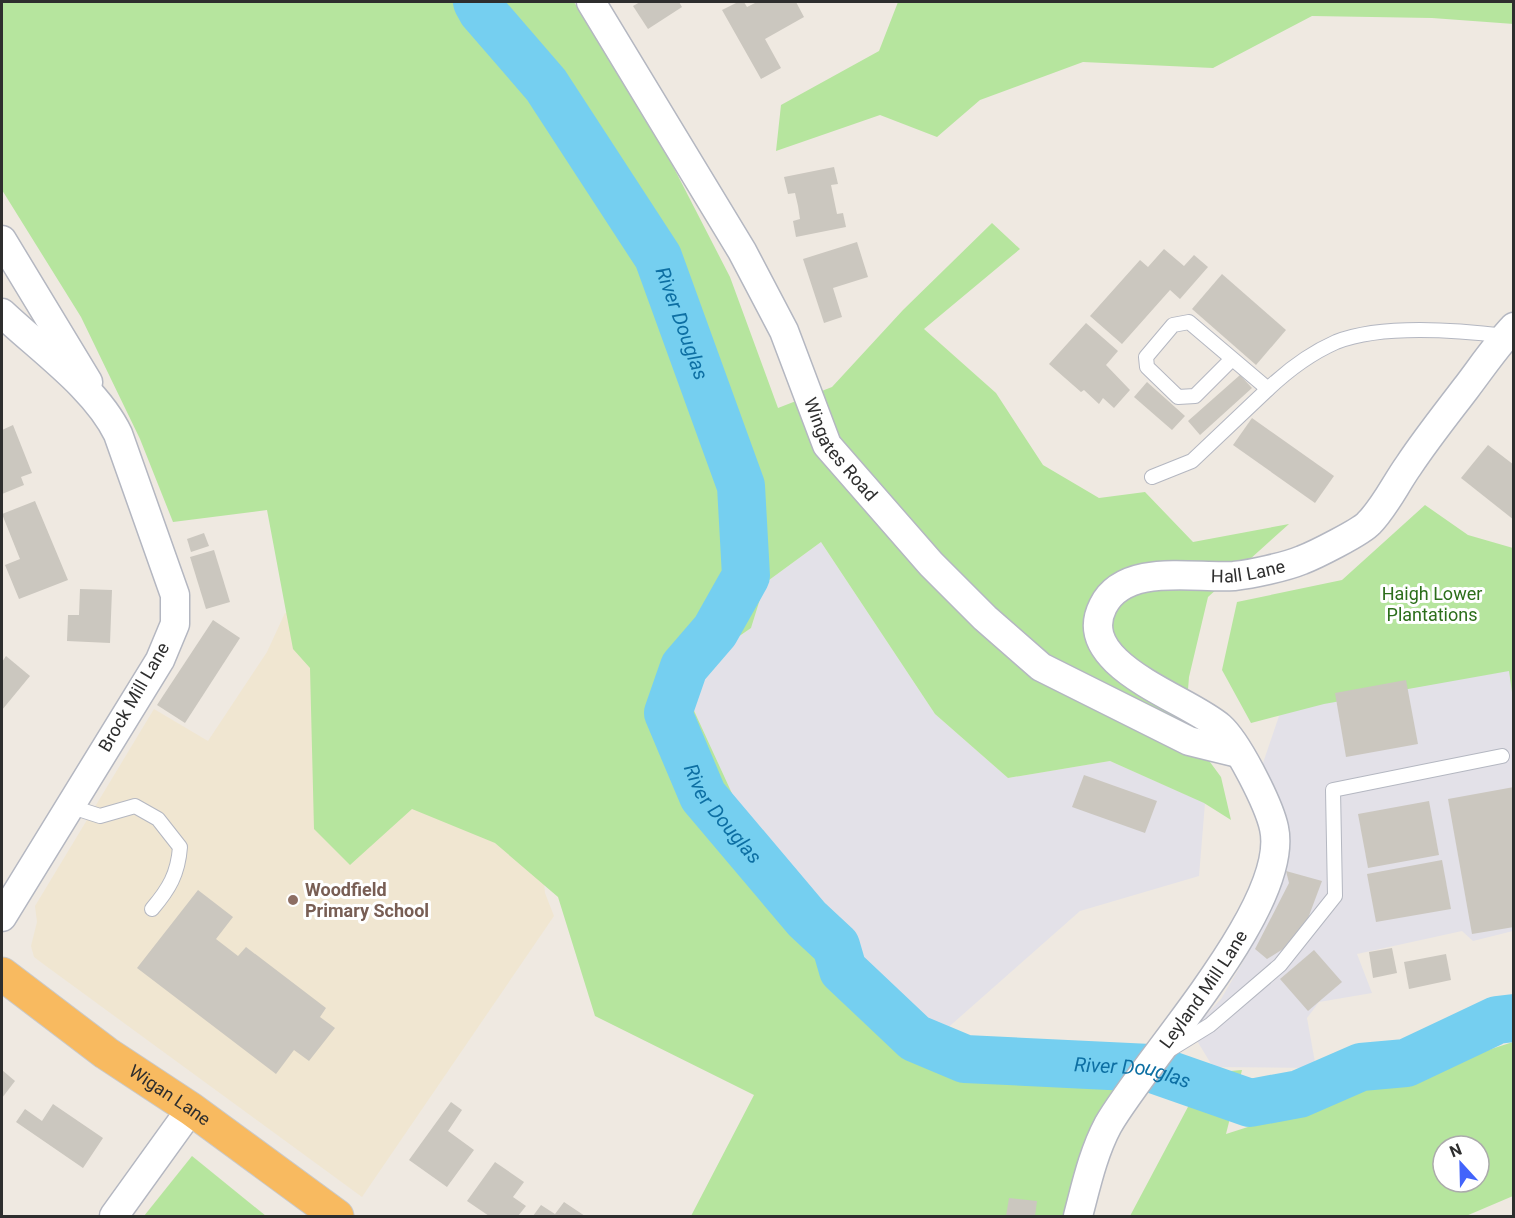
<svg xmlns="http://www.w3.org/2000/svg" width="1515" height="1218" font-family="Roboto,sans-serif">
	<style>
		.industrial { fill: #e3e1e8 }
		.education { fill: #f0e6d1 }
		.green { fill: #b6e59e; fill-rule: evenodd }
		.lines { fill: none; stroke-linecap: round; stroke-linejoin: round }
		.river { stroke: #75cff0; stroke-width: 48 }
		.building { fill: #cbc7bf }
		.service-casing { stroke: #b4b7c1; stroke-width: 16 }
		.minor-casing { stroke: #b4b7c1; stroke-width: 31 }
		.trunk-casing { stroke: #c9c9c9; stroke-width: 35 }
		.service { stroke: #fff; stroke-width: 14 }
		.minor { stroke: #fff; stroke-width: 28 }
		.trunk { stroke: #f8ba60; stroke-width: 33 }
		.education-dot { fill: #8d6e63; stroke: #fff; stroke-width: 2 }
		.labels { text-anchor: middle; stroke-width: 6; stroke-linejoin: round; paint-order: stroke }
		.street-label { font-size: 18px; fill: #2e2e2e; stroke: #fff }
		.park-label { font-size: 18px; fill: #2c6e1b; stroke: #fff }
		.education-label { font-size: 18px; font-weight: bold; fill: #785e54; stroke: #fff; text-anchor: start }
		.water-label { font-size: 20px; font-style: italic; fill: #0d6fa3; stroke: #fff }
	</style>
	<rect width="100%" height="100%" fill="#efe9e1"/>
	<!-- industrial -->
	<g class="industrial">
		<path d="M821,542L935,714L1008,778L1110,761L1205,803L1199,876L1080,911L943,1032L921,1020L764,863L679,678L751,628L765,583Z"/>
		<path d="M1317,604L1514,631L1513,931L1473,941L1462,931L1357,954L1372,993L1319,1002L1307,1018L1316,1068L1213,1067L1191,1031L1221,999L1248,953L1283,879L1289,837L1281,807L1263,763Z"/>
	</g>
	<!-- education -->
	<path class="education" d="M285,613L428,647L540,835L545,893L554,916L362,1197L46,966L34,957L31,946L37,922L35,906L154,709L208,741L267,652Z"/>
	<!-- green -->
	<g class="green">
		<path d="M2,2H574L659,139L730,277L778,408L832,387L903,310L992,223L1020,249L924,329L996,393L1043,465L1099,498L1145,492L1193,542L1289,524L1208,597L1189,677L1185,728L1221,777L1231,820L1204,803L1110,761L1008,778L935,714L821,542L765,583L751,628L679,678L764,863L921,1020L943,1032L1126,1087L1071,1216H691L754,1095L595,1016L558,897L495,843L412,809L350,865L314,829L310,668L293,649L267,510L173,522L140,439L81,317L2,190Z"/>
		<path d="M898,2H1513L1514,24L1432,18L1312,16L1213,68L1083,62L980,100L937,137L880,115L776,151L781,105L879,51Z"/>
		<path d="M1425,505L1468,535L1513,548V699L1509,671L1324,704L1251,723L1222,670L1237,602L1342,580Z"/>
		<path d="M1513,1042V1196L1466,1216H1130L1206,1073L1242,1070L1226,1134ZM1443,1146H1479V1182H1443Z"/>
		<path d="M192,1156L266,1216H144Z"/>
	</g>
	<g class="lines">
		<!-- river -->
		<path class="river" id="s1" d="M477,2L482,11L546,85L658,257L741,486L746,576L715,631L684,667L668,713L703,796L807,919L836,946L843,970L915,1038L965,1059L1150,1068L1250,1103L1299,1094L1361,1067L1406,1063L1497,1020L1514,1018"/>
	</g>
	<!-- building -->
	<g class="building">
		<path d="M640,2H679L682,7L648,29L633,6Z"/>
		<path d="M738,2H744L747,7L757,2H796L804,17L765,39L781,68L761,79L722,10Z"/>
		<path d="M834,167L838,184L831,185L837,214L843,213L846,227L796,237L793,221L800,219L798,206L795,193L788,194L784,177Z"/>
		<path d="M857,242L868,277L833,288L842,317L824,323L803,259Z"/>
		<path d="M1164,249L1184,266L1194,255L1208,267L1180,299L1170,290L1122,344L1090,316L1140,260L1148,267Z"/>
		<path d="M1222,274L1286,330L1256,365L1192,309Z"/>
		<path d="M1086,323L1118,351L1106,365L1130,390L1114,408L1103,398L1099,404L1084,390L1081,392L1049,364Z"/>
		<path d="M1240,375L1252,388L1200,435L1188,421Z"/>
		<path d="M1147,382L1185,416L1172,430L1134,397Z"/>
		<path d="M1252,418L1334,476L1315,503L1233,445Z"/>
		<path d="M13,425L32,473L21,477L24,485L2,494V430Z"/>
		<path d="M1488,445L1514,465V520L1461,478Z"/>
		<path d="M35,501L68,580L19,599L5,565L20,559L2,514Z"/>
		<path d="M204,533L209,546L191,552L187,539Z"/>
		<path d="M214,550L230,602L206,609L190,557Z"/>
		<path d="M80,589L112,590L110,643L67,641L68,615H79Z"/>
		<path d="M213,620L240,638L185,723L157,705Z"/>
		<path d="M6,656L30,676L2,710V662Z"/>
		<path d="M1406,680L1418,744L1346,757L1335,693Z"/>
		<path d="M1084,775L1157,801L1145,833L1072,807Z"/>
		<path d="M1514,787V927L1472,934L1448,799Z"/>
		<path d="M1429,801L1439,855L1368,868L1358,814Z"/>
		<path d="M1442,860L1451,909L1376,922L1367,874Z"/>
		<path d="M1286,871L1322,881L1307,921L1283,949L1267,959L1255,949L1289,883Z"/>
		<path d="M198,890L233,917L216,939L238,956L246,947L326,1008L320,1017L335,1028L309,1061L294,1050L276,1074L137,968Z"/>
		<path d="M1392,948L1397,973L1373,978L1369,952Z"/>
		<path d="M1314,950L1342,982L1308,1011L1280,979Z"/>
		<path d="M1446,954L1451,980L1409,989L1404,962Z"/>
		<path d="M2,1070L15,1081L2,1098Z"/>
		<path d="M451,1102L462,1110L448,1131L474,1150L447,1187L409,1160Z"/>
		<path d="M53,1104L103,1138L83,1168L16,1122L25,1109L42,1121Z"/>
		<path d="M495,1162L524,1182L513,1197L526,1206L518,1216H489L467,1201Z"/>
		<path d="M1009,1198L1037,1201L1035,1216H1006Z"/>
		<path d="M564,1202L585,1216H533L541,1205L555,1214Z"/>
	</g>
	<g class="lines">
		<defs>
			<g id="service">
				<path d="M1231,360L1195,396L1178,397L1147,367L1146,357L1173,325L1189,322L1268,389C1287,371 1311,353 1336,342C1382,324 1457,330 1506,336"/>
				<path d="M1152,477L1192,461L1268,389"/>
				<path d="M69,806L100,816L135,806L158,819L180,847C178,874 169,889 152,909"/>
				<path d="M1171,1049L1210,1025L1280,965L1335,896L1333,790L1502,756"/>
			</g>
			<g id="minor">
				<path id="s2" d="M591,2L742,251L784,331L827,445L931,564L985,618L1041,667L1189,741L1238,753"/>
				<path d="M2,240L88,382"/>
				<path d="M2,313C40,349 96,388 118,434L175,595V624L160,660L2,917"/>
				<path d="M114,1216L191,1109"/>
				<path id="s3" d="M1078,1216C1086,1186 1093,1153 1108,1125C1147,1057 1291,905 1274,828C1269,805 1238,743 1220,727C1187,698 1073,665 1103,606C1125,562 1196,579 1234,576C1252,574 1285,567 1302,560C1315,555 1361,532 1369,523C1385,507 1396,483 1409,465C1427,438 1447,413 1466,388C1482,367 1496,346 1514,327"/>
			</g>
			<g id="trunk">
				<path id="s4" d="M2,974L106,1053L191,1109L337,1216"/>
			</g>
		</defs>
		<!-- service casing -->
		<use href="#service" class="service-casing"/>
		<!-- minor casing -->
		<use href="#minor" class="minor-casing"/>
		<!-- trunk casing -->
		<use href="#trunk" class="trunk-casing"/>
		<!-- service -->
		<use href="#service" class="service"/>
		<!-- minor -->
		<use href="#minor" class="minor"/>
		<!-- trunk -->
		<use href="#trunk" class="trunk"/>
	</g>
	<!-- markers -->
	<circle class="education-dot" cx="293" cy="900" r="6"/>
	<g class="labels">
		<!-- street labels -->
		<g class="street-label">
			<text dy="6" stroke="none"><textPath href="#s2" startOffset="514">Wingates Road</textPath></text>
			<text dy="6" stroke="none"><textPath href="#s3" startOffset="898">Hall Lane</textPath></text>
			<text transform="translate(134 697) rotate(-60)" y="6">Brock Mill Lane</text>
			<text dy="6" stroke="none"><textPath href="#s3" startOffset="262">Leyland Mill Lane</textPath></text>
			<text dy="6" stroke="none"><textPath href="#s4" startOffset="207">Wigan Lane</textPath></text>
		</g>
		<!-- park labels -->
		<g class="park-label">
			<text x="1432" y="600">Haigh Lower<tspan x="1432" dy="21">Plantations</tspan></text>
		</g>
		<!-- education labels -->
		<g class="education-label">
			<text x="305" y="896">Woodfield<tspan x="305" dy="21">Primary School</tspan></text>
		</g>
		<!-- water labels -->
		<g class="water-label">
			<text dy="7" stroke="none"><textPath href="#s1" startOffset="384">River Douglas</textPath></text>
			<text dy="7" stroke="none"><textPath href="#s1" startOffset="922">River Douglas</textPath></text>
			<text dy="7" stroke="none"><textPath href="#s1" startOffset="1444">River Douglas</textPath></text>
		</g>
	</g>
	<!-- border -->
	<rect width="1515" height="1218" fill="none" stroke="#2e2e2e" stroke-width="6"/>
	<!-- north arrow -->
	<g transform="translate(1461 1164) rotate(338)"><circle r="28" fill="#ffffff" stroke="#ababab" stroke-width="1.5"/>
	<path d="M0-4.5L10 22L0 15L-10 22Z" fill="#4264fb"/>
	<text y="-9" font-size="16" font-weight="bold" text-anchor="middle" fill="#2e2e2e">N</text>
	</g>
</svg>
